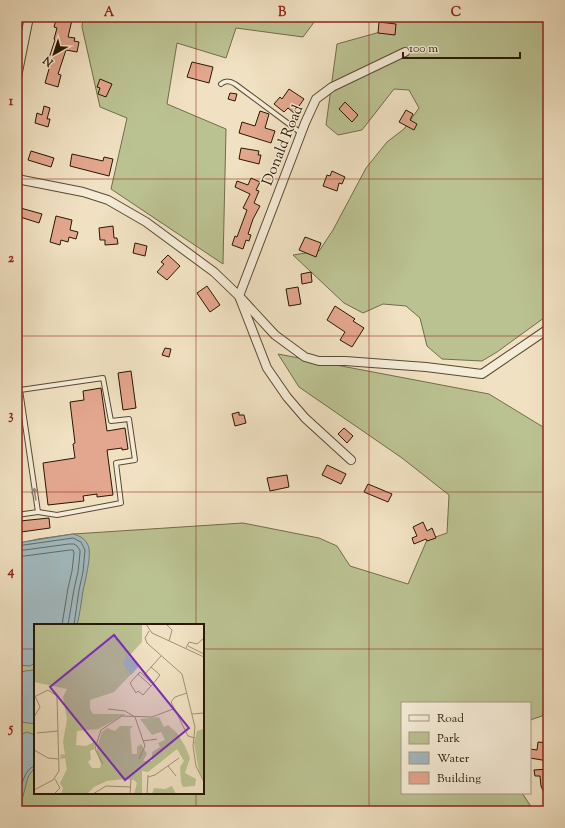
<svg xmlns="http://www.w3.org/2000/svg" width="565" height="828" font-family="'Sorts Mill Goudy',serif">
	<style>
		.green { fill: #bbc292; stroke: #716d4a; fill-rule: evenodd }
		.water { fill: #a1bac0; stroke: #707974 }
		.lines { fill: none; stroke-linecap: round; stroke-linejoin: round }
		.shore { stroke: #646961; stroke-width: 1 }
		.building { fill: #e3a68e; stroke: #271802 }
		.lane-casing { stroke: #594a32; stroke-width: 6 }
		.street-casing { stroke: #594a32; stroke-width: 10 }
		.lane { stroke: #f5ecd7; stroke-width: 4 }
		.street { stroke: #f5ecd7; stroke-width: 8 }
		.oneway { stroke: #988d77 }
		.grid { fill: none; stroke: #8f2418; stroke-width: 1; stroke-opacity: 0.55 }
		.labels { text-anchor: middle; stroke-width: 3; stroke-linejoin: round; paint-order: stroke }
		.street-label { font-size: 15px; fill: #271802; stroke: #f5ecd7 }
		.inset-road { fill: none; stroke: #a09175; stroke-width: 1 }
		.view { fill: #7b2cbf; fill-opacity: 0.15; stroke: #7b2cbf; stroke-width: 2 }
		.inset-edge { fill: none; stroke: #271802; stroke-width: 2 }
		.neatline { fill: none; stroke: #8f2418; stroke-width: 1.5 }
		.grid-label { font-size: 13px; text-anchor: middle; font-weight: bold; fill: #8f2418 }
	</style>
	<rect width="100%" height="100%" fill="#f0e1c2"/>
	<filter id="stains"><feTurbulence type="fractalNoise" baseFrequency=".005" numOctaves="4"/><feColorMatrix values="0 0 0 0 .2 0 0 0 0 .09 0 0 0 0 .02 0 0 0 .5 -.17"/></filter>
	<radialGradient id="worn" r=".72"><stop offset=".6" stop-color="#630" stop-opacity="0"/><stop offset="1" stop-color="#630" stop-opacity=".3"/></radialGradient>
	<!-- green -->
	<g class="green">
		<path d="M83,17H318L303,37L236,28L226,58L177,43L167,104L226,129L223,264L111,189L127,118L100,107L82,27Z"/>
		<path d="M385,17H548V315L497,352L482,361L442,359L427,346L420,318L406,306L383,304L363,313L344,303L293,255L319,251L333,230L366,168L387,142L404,129L419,108L409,90L394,89L362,130L338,135L326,125L337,44L391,29Z"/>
		<path d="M278,354L489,394L548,430V707L542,716L530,720V703H402V793H522L534,811H17V544L38,539L73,534L243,523L319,538L337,546L350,566L408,584L427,540L447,533L449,495L402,458L299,387ZM35,625H203V793H35Z"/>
	</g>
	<!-- water -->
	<g class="water">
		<path d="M73,534C81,536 87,540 89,548C91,558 85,581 83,591C81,603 80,614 77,625H35V663L30,666L17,665V543Z"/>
		<path d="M33,670H35V724L22,722L17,718V679L22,672L25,671Z"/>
		<path d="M27,732L35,735V767L28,777L21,804L19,807V811H17V736Z"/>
	</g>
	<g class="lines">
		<!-- shore -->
		<g class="shore">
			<path d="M17,546L73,538L81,542L85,550L83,572L79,590L74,625"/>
			<path d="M17,551L69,544H74L77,546L80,550V553L78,572L74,589L68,625"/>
			<path d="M17,557L70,550H73L74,553L72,571L68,588L62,625"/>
			<path d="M17,802C20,793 23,768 35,766"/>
		</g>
	</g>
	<!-- building -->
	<g class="building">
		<path d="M57,17L72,20L68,37L75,38L74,41L79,42L77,52L66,50L58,74L61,75L58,87L45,83L51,62L48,61L55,40L54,39L57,28L54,27Z"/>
		<path d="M379,22L396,24L395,35L378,33Z"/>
		<path d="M192,62L213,67L209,83L187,77Z"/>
		<path d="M100,79L112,84L106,97L98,94L100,88L97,87Z"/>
		<path d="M289,89L304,99L294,113L288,108L284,112L274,104L280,97L282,99Z"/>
		<path d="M230,93L237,94L235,101L228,99Z"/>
		<path d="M345,102L358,115L352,122L339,109Z"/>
		<path d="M44,106L50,108L47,119H50L48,127L35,123L37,113L42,115Z"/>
		<path d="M406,110L413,114L410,120L417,124L414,130L399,122Z"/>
		<path d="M260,111L269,114L265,128L275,131L271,143L239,133L242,122L255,126Z"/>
		<path d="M241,148L259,151L258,155H261L259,164L239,159Z"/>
		<path d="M31,151L54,158L51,167L28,160Z"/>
		<path d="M72,154L103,161L104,157L113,159L109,176L70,166Z"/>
		<path d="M332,171L345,177L342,184L339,183L337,191L323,186L327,175L330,176Z"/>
		<path d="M251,178L260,182L256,190L259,191L254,203L260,206L253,219L248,234L251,235L249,241L246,240L243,249L232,245L235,236L237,237L247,210L243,208L250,194L235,187L237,181L248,185Z"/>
		<path d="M17,207L42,214L39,223L17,216Z"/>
		<path d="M56,216L72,220L70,230L78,232L76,239L69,237L68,242L61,240L60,245L50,242Z"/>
		<path d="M113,226L114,238H117L118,244L105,245V240H100L99,228Z"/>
		<path d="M305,237L321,243L316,257L299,250Z"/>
		<path d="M135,243L147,246L145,256L133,253Z"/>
		<path d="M168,255L180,266L167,280L157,272L164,264L161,262Z"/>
		<path d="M311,272L312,282L302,284L301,274Z"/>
		<path d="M207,286L220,305L210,312L197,293Z"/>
		<path d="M298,287L301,304L289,306L286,289Z"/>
		<path d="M335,306L355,319L353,321L364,328L352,347L340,340L345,332L327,320Z"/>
		<path d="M165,348L171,349L169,357L162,355Z"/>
		<path d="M131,371L136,408L123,410L118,373Z"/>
		<path d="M101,388L107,431L125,428L128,449L122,450V448L107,450L113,495L97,497V494L83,496L84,501L48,505L43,463L75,458L73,444L75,443L70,402L84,400L83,391Z"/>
		<path d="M239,412V415H244L246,423L235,426L232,414Z"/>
		<path d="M344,428L353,436L347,443L338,434Z"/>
		<path d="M327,465L346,474L341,484L322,475Z"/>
		<path d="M287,475L289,487L270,491L267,478Z"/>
		<path d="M368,484L392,494L388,502L364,492Z"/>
		<path d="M49,518L50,528L21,532L20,521Z"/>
		<path d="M423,522L427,531L432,528L436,538L427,541L426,539L414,544L412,538L417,536L413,527Z"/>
		<path d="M538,742L548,743V761L530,758V749L537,750Z"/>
		<path d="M548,769V802L541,786L540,776H535L534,770Z"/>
	</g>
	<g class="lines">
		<defs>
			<g id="lane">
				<path d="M221,84C226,80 230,81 235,84L301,133"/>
				<path d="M20,390L103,378L111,421L129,419L135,460L116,463L121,503L57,515L38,512"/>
				<path d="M17,515L38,512L20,390H18"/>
			</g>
			<g id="street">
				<path d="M17,77L29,17"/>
				<path d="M17,179L83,192L108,200L146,222L214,272L239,296L275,335L305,357L319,361H345L426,367L482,374L548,329"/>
				<path d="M351,460L305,418L287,397L267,368L239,296L294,152L305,123L316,99L332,87L405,52"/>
			</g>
		</defs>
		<!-- lane casing -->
		<use href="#lane" class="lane-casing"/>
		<!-- street casing -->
		<use href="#street" class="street-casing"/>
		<!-- lane -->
		<use href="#lane" class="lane"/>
		<!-- street -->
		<use href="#street" class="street"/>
	</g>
	<!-- one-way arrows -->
	<defs><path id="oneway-shaft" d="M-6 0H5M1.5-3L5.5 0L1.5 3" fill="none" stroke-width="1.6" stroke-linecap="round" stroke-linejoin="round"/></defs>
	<use class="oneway" href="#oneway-shaft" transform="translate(35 494) rotate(-98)"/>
	<!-- grid -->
	<path class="grid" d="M196,17V625M369,17V811M17,179H548M17,336H548M17,492H548M17,649H35M203,649H548M196,793V811"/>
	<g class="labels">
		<!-- street labels -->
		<g class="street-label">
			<text transform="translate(282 145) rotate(-68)" y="5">Donald Road</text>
		</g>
	</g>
	<!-- overview -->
	<g transform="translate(34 624)">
		<rect width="170" height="170" fill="#f0e1c2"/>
		<path d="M0,0H108V18L95,32L105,42L80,68L56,76V85L59,90H92L64,105L43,107L42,121L52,122L62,117L60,125L56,127L57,135L54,138L58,144H66L67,140L62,127L68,108L73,104L81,107L86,102H99L96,105L98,130H103V123L107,120L113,130L109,137H118V128L126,123L124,119L131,116L127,108L118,111L106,95L125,93L130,103L134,101L143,109L151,122L156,134L151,149L162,155L161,162L149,163L147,158L146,143L150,137L143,125L114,148L108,147V170H100L103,159L100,156L90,155L73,157L60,163L53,170H27L29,164L26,159L33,145L31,134L26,135L27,130L31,131L29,118L33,95L29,73L33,65L0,58ZM169,105L170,107V156L165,147L160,119L163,107ZM138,162L142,170H118L120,164L131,165Z" fill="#bbc292"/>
		<path d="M93,31L105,42L97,51L89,39Z" fill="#a1bac0"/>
		<path class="inset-road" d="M112,0L118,9L170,33M132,0L138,6L135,17M115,7L111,14L113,19L148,50L161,103L159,122L162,142L170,158M154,22L170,30M152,24L155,18L163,20L170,14M117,43L126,51L119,60M106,48L119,60L117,62L104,50ZM104,50L96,59L102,69L104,67L109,71L117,62M110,51L127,32M153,69L141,73L137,78L154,112L161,114M0,73L14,66L23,72L25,147L19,156L0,166M74,85L91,87L101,93L111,122L105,135M158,90L170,89M0,93L6,83L1,72M3,109L24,107M109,117L123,115M0,126L14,134L24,135M69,140L61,125L67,106L88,92L118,93L139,85M134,142L142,152M114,153L121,151L145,134M20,170L26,164L21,155M59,170L72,162L97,163M96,170L97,155M113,170L114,151"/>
		<path class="view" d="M80,11L155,104L91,156L16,63Z"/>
		<rect width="170" height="170" class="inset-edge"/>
	</g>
	<!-- margin -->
	<rect width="565" height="828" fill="none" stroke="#f0e1c2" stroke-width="44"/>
	<!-- legend -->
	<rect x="401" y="702" width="130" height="92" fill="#f5ecd7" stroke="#a39782"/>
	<rect x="409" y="715" width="20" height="6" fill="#f5ecd7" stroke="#a39782"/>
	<text x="437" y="722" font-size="12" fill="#271802">Road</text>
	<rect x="409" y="732" width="20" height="12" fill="#bbc292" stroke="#a39782"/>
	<text x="437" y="742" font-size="12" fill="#271802">Park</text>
	<rect x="409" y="752" width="20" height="12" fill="#a1bac0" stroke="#a39782"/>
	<text x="437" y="762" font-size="12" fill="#271802">Water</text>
	<rect x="409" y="772" width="20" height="12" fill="#e3a68e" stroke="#a39782"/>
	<text x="437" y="782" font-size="12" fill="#271802">Building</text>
	<!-- north arrow -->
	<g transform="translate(54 54) rotate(219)" stroke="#f5ecd7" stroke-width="3" paint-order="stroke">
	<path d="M0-3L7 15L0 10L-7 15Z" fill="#271802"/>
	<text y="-6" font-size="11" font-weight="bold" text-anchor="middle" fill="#271802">N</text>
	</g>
	<!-- scale -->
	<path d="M403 52v6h117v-6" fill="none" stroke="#271802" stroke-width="2"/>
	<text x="409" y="52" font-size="12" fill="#271802" stroke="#f5ecd7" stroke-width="3" paint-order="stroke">100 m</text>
	<rect x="22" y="22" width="521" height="784" class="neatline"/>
	<g class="grid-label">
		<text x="109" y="16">A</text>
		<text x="282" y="16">B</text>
		<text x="456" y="16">C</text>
		<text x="11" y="105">1</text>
		<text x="11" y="262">2</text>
		<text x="11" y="419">3</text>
		<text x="11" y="575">4</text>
		<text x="11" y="732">5</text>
	</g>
	<rect width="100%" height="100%" filter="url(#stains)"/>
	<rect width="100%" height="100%" fill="url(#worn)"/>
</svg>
